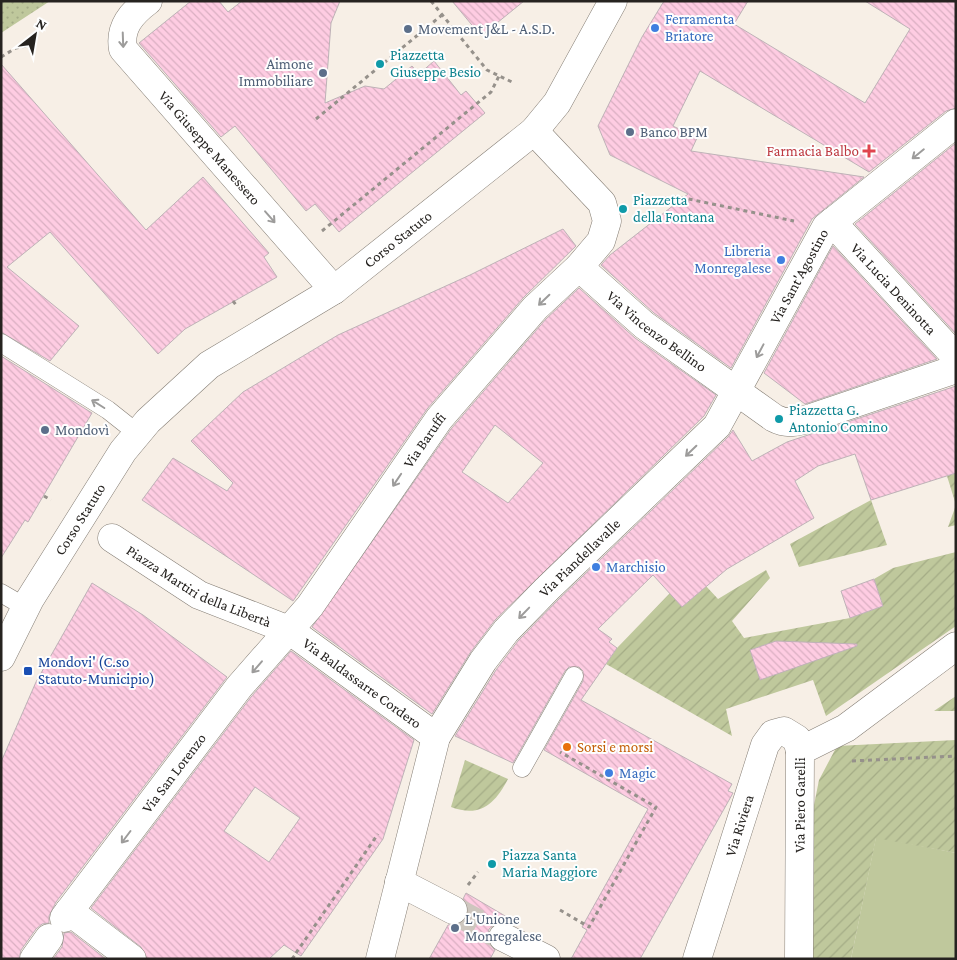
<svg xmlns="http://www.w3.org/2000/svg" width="957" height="960" font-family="'Crimson Pro',serif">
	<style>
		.grass { fill: url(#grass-dots) }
		.park { fill: #bfc89c }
		.garden { fill: url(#garden-furrows) }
		.building { fill: url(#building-back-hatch); stroke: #beb2b7; fill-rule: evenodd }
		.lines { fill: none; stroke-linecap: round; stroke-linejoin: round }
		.minor-tunnel { stroke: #cdc6be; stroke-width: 28; stroke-dasharray: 28 14; stroke-linecap: butt }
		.service-casing { stroke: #857e75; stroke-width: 19 }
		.pedestrian-casing { stroke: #857e75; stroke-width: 29 }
		.minor-casing { stroke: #857e75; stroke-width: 29 }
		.primary-casing { stroke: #857e75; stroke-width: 29 }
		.path { stroke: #96918b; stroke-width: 3; stroke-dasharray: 4 4; stroke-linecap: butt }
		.service { stroke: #fff; stroke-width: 18 }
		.pedestrian { stroke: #fff; stroke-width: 28 }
		.minor { stroke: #fff; stroke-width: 28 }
		.primary { stroke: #fff; stroke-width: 28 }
		.oneway { stroke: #9d9c9b }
		.shop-dot { fill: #3f7fe0; stroke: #fefefe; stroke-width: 2 }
		.service-dot { fill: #5c6f8a; stroke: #fefefe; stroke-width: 2 }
		.culture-dot { fill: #0f9aa8; stroke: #fefefe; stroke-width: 2 }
		.health-dot { fill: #e0444e; stroke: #fefefe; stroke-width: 2 }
		.transit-dot { fill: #1a4fb4; stroke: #fefefe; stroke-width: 2 }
		.food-dot { fill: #e8710a; stroke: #fefefe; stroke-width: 2 }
		.labels { text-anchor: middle; stroke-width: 4; stroke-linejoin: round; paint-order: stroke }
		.shop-label { font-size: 15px; fill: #366cbe; stroke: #fefefe; text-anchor: start }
		.service-label { font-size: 15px; fill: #4e5e75; stroke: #fefefe; text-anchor: start }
		.culture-label { font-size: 15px; fill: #0d838f; stroke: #fefefe; text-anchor: start }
		.street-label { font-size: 15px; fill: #262320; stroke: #fefefe }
		.health-label { font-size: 15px; fill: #be3a42; stroke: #fefefe; text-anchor: end }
		.transit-label { font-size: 15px; fill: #164399; stroke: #fefefe; text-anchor: start }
		.food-label { font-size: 15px; fill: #c56008; stroke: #fefefe; text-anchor: start }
	</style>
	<defs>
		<pattern id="grass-dots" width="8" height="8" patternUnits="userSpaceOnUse" patternTransform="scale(1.25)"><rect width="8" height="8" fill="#bfc89c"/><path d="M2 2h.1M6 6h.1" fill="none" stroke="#a4ac86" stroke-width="1.8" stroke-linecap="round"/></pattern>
		<pattern id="garden-furrows" width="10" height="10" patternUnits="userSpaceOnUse" patternTransform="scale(1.25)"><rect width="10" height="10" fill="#bfc89c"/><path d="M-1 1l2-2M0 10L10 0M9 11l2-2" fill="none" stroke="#a4ac86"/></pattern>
		<pattern id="building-back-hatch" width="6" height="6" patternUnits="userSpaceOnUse" patternTransform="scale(1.25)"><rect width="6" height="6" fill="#fecce2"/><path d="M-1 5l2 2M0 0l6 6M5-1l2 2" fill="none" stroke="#daafc2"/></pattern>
	</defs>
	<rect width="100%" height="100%" fill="#f7efe6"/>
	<!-- grass -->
	<path class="grass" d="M1,1H50L1,33Z"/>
	<!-- park -->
	<path class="park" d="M876,837L956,853V959H851Z"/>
	<!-- garden -->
	<g class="garden">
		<path d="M956,473V525L948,527L956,505L947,476Z"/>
		<path d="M871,500L887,545L799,567L790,544Z"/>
		<path d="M956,552V626L826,716L813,680L726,709L732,736L606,664L617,648L670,593L682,607L706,586L718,599L766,570L770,578L732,621L744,638L850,618L883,606L874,579L893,568Z"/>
		<path d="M956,696V711H934Z"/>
		<path d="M956,740V853L876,838L851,959H813V810L819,780L837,746Z"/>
		<path d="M465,760L508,779C495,804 480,818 451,807Z"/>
	</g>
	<!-- building -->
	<g class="building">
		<path d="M191,1H219L228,12L242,1H340L331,23L325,103L365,86L384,89L412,66L419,74L434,61L461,95L466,91L485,113L339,232L315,204L306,211L235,126L221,137L139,43Z"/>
		<path d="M452,1H524L481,36Z"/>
		<path d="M664,1H748L734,24L865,103L910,29L865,1H956V108L946,111L869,172L700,71L673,126L697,138L691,151L864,177L812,219L731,368L654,313L601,265L610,255L688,194L610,155L598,126L642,37Z"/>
		<path d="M1,64L146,230L203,177L269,253L264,257L277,277L185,329L158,354L50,232L7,267L79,326L50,361L1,332Z"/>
		<path d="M956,143V334L855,224Z"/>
		<path d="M563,229L576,246L523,298L427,409L293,601L142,500L173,458L227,491L233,483L191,441L243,392L338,335L470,275Z"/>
		<path d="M833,246L937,359L805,404L764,373Z"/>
		<path d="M579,288L635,338L716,395L704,416L495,620L470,653L432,714L312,627L451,429L546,319ZM495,425L543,463L508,503L462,472Z"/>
		<path d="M1,356L92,413L28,522L25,520L1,558Z"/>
		<path d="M956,386V473L871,500L855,454L818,466L795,481L814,518L727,569L682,607L653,575L598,629L612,639L609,642L617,648L581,700L732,784L728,791L733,793L640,959H571L587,930L582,927L648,809L544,750L583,681V671L579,667H569L565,671L513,763L455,736L496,670L518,641L558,600L728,437L733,430L752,461L787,442Z"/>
		<path d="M874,579L883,606L850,618L841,591Z"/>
		<path d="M92,583L143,615L227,677L56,902L49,916V923L42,924L36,929L21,950L19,959H1V762L36,682Z"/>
		<path d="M776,641L857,644V646L760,680L750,650Z"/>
		<path d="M291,651L414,740L383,839L301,956L284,945L269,959H147L141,947L91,908L251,697ZM255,787L300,818L269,862L224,831Z"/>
		<path d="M466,893L512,920L511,923L503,921L495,924L489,929L487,938L490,945L495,950L490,959H429L448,925L461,923L467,918L469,909L463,899Z"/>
		<path d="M71,932L106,959H53L62,947L64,933Z"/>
	</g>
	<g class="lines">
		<!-- minor-tunnel -->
		<path class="minor-tunnel" d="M453,910L503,937"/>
		<defs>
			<g id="service">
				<path d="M1,343L108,410L137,433"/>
				<path d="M1,593L25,607"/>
				<path d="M522,768L574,676"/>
			</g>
			<g id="pedestrian">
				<path id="s1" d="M112,538L199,595L289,630L436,737"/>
			</g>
			<g id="minor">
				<path id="s2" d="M148,1C132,13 119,27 123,49L334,290"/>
				<path id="s3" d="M832,222L956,357"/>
				<path id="s4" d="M579,267L644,325L774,418C787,425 798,422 811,418L956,369"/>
				<path d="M399,882L453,910"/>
				<path d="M69,911L132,959"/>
				<path id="s5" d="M64,918L239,687L310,606L439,419L535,308L579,267L601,241L607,221L602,203L534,131"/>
				<path d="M503,937L546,959"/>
				<path d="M34,959L49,938"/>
				<path id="s6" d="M380,959L436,737L483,661L506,631L547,589L717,426L826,227L956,123"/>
				<path id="s7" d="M697,959L765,745L773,734L784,731L797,739L800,751"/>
				<path id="s8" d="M799,959L800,751L846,728L956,646"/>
			</g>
			<g id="primary">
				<path id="s9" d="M1,657L30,599L123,451L148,421L209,365L334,290L534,131L557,103L613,1"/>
			</g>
		</defs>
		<!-- service casing -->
		<use href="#service" class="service-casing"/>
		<!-- pedestrian casing -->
		<use href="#pedestrian" class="pedestrian-casing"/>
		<!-- minor casing -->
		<use href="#minor" class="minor-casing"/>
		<!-- primary casing -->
		<use href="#primary" class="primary-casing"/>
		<!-- path -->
		<g class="path">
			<path d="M431,1L487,70L512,82"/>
			<path d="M1,57L16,48L26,46"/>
			<path d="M316,119L442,15"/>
			<path d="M633,201L679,197L794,221"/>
			<path d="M322,231L491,92L499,76"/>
			<path d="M233,301L236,305"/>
			<path d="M44,496L51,500"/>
			<path d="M852,761L956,756"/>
			<path d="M468,885L478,872"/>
			<path d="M560,910L589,927L656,807L560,752"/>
			<path d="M296,953L378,834"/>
			<path d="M292,959L295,955"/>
		</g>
		<!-- service -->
		<use href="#service" class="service"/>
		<!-- pedestrian -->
		<use href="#pedestrian" class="pedestrian"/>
		<!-- minor -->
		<use href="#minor" class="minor"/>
		<!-- primary -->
		<use href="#primary" class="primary"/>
	</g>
	<!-- one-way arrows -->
	<defs><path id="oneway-shaft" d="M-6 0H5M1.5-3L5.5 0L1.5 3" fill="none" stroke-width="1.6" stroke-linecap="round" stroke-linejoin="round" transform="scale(1.25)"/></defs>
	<g class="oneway">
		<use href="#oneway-shaft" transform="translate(123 40) rotate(88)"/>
		<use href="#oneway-shaft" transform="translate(918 154) rotate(141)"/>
		<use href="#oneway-shaft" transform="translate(270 217) rotate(49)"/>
		<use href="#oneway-shaft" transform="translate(544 300) rotate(136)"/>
		<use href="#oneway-shaft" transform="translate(760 351) rotate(118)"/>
		<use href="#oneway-shaft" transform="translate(98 404) rotate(-148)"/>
		<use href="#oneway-shaft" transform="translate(691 451) rotate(136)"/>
		<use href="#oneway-shaft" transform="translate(397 480) rotate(124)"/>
		<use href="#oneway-shaft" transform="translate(524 613) rotate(134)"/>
		<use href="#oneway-shaft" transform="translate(257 667) rotate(131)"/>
		<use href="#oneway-shaft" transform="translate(126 837) rotate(127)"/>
	</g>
	<!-- markers -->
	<g class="shop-dot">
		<circle cx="655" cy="28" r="5"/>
		<circle cx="781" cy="260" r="5"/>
		<circle cx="596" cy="567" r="5"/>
		<circle cx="609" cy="773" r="5"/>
	</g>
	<g class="service-dot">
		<circle cx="408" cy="29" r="5"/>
		<circle cx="323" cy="73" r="5"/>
		<circle cx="630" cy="132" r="5"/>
		<circle cx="45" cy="430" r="5"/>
		<circle cx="455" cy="928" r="5"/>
	</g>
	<g class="culture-dot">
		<circle cx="380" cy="64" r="5"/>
		<circle cx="623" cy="209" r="5"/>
		<circle cx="779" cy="419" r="5"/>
		<circle cx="492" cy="864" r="5"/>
	</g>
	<path class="health-dot" d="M866.5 143.5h5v5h5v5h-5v5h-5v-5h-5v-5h5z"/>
	<rect class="transit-dot" x="23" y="666" width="10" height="10" rx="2.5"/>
	<circle class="food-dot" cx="567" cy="747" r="5"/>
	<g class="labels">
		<!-- shop labels -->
		<g class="shop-label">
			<text x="665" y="24">Ferramenta<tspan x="665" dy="17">Briatore</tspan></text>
			<text x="771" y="256" text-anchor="end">Libreria<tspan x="771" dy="17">Monregalese</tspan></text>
			<text x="606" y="572">Marchisio</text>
			<text x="619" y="778">Magic</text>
		</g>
		<!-- service labels -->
		<g class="service-label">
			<text x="418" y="34">Movement J&amp;L - A.S.D.</text>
			<text x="313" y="69" text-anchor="end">Aimone<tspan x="313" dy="17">Immobiliare</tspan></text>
			<text x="640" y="137">Banco BPM</text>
			<text x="55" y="435">Mondovì</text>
			<text x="465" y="924">L'Unione<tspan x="465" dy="17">Monregalese</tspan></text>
		</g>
		<!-- culture labels -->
		<g class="culture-label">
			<text x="390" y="60">Piazzetta<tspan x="390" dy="17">Giuseppe Besio</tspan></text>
			<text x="633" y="205">Piazzetta<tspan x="633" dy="17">della Fontana</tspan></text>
			<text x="789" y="415">Piazzetta G.<tspan x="789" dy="17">Antonio Comino</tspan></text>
			<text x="502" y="860">Piazza Santa<tspan x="502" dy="17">Maria Maggiore</tspan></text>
		</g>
		<!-- street labels -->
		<g class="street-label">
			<text dy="5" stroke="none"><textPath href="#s2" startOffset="189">Via Giuseppe Manessero</textPath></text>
			<text dy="5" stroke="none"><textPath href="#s9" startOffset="589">Corso Statuto</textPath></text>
			<text dy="5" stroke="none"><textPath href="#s6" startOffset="821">Via Sant'Agostino</textPath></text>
			<text dy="5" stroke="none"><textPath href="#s3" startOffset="91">Via Lucia Deninotta</textPath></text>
			<text dy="5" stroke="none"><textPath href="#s4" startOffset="101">Via Vincenzo Bellino</textPath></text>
			<text dy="5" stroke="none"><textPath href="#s5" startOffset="599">Via Baruffi</textPath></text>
			<text dy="5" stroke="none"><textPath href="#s9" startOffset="159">Corso Statuto</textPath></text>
			<text dy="5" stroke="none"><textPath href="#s6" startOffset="460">Via Piandellavalle</textPath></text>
			<text dy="5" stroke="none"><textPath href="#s1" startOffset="100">Piazza Martiri della Libertà</textPath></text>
			<text dy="5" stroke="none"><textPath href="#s1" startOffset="291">Via Baldassarre Cordero</textPath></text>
			<text dy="5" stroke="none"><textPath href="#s5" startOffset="182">Via San Lorenzo</textPath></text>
			<text dy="5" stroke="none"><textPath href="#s8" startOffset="154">Via Piero Garelli</textPath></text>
			<text dy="5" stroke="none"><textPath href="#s7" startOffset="140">Via Riviera</textPath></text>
		</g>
		<!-- health labels -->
		<g class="health-label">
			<text x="859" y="156">Farmacia Balbo</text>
		</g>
		<!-- transit labels -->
		<g class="transit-label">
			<text x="38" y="667">Mondovi' (C.so<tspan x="38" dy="17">Statuto-Municipio)</tspan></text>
		</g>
		<!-- food labels -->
		<g class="food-label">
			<text x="577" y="752">Sorsi e morsi</text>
		</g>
	</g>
	<!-- border -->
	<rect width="957" height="960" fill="none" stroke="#262320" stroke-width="5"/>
	<!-- north arrow -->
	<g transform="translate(35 35) rotate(31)" stroke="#fefefe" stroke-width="4" paint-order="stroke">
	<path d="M0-4L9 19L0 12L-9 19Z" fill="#262320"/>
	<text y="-8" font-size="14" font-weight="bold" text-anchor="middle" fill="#262320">N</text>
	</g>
</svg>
